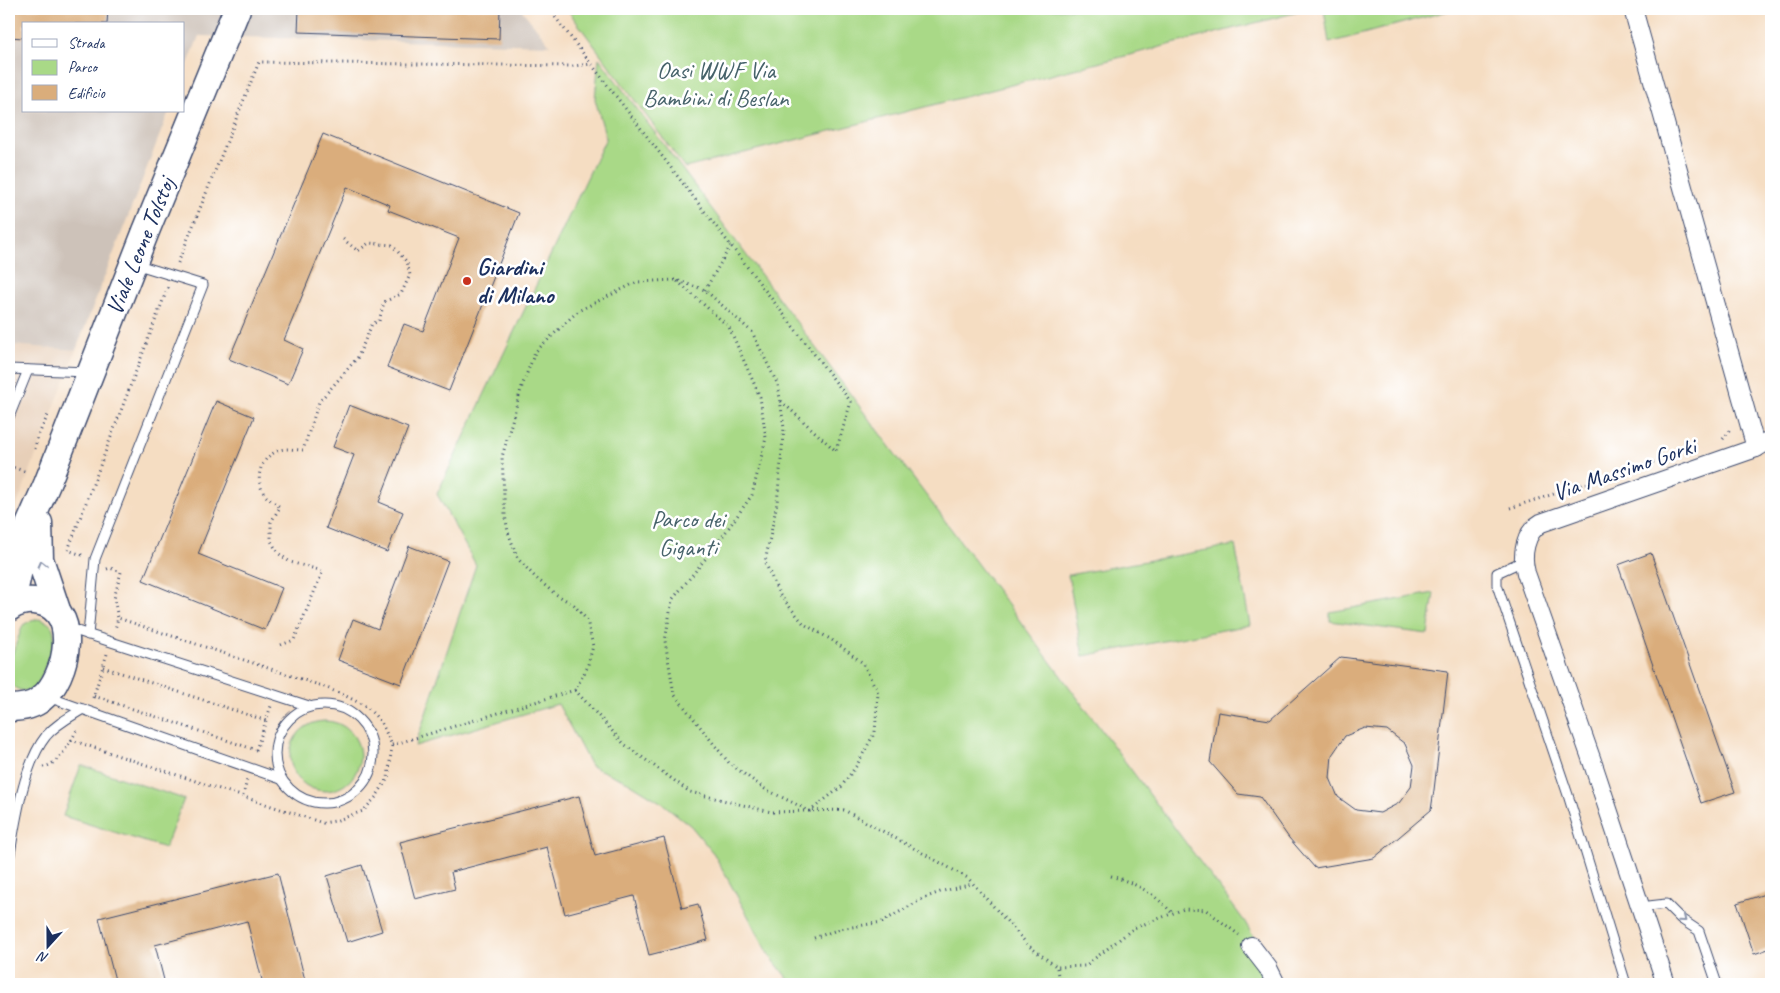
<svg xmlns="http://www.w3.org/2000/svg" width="1780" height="993" font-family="Caveat,sans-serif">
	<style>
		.built { fill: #e7cfb8 }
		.industrial { fill: #cdc2b9 }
		.green { fill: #a9d987; stroke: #628472 }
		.building { fill: #daad7b; fill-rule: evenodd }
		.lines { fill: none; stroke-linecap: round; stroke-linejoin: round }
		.lane-casing { stroke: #3c496d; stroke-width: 11 }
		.street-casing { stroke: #3c496d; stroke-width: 20 }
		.secondary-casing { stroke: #3c496d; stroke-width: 29 }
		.path { stroke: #3c496d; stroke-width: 3; stroke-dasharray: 1 4; stroke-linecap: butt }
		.lane { stroke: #fff; stroke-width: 9 }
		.street { stroke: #fff; stroke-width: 18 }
		.secondary { stroke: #fff; stroke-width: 26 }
		.oneway { stroke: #8d97ae }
		.poi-dot { fill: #c8321e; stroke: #fff; stroke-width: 2 }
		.labels { text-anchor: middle; stroke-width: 5; stroke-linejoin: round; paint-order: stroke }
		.park-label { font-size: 24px; fill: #46626a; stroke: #fff }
		.street-label { font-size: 24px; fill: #1b2f5e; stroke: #fff }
		.poi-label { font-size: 24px; font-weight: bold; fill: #1b2f5e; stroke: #fff; text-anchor: start }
	</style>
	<rect width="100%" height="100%" fill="#fff"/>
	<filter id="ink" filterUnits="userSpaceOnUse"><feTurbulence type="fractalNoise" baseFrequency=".02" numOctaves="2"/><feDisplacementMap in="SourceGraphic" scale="10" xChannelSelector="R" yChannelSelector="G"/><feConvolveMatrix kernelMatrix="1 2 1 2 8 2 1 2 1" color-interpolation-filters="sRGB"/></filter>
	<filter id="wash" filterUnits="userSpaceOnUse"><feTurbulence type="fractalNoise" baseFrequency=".0096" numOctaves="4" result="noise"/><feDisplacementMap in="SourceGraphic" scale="20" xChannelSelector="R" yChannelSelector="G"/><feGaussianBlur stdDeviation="1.12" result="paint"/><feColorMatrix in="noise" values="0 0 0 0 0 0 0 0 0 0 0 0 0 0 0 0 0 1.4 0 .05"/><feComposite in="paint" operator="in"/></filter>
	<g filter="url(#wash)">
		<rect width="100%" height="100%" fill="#f5ddc2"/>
		<!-- built -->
		<path class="built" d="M9,345L76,350L9,526Z"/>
		<!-- industrial -->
		<path class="industrial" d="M9,9H521L550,45L199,36L184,74V24H24V111H169L76,350L9,345Z"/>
		<!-- green -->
		<g class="green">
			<path d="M567,9H1310L685,168Z"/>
			<path d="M1324,9H1455L1329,43Z"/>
			<path d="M599,58L1245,922L1280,984H792L770,956L714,854L691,826L662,803L628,782L591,766L558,704L415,746L476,565L437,494L606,138L595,99Z"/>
			<path d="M1235,545L1250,625L1083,656L1068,575Z"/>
			<path d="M1434,593L1428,634L1330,621V612Z"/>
			<path d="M39,619C44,621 49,622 52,627C58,638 50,651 47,661C44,668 42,677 38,683C31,695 16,692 9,682V663L23,625L28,622Z"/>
			<circle cx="325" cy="756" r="35"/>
			<path d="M81,765L184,799L165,848L63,816Z"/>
		</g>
		<g id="blocks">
			<!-- building -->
			<g class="building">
				<path d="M9,9H108L107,24H24V38L9,37Z"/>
				<path d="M299,9H500L499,39L298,32Z"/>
				<path d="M323,134L519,213L449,391L387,367L404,324L423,331L459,238L388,210L390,205L347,187L284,340L303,349L288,384L229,359Z"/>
				<path d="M216,401L254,417L198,554L282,588L265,630L143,580Z"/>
				<path d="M349,405L408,428L379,502L403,512L387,552L326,528L354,455L333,447Z"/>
				<path d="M409,546L448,561L401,684L338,660L353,619L378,629Z"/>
				<path d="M1651,553L1735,792L1701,803L1618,565Z"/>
				<path d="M1341,657L1448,671L1434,790L1431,810L1374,858L1315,868L1289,838L1260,797L1238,794L1210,762L1218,712L1270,720ZM1365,728L1387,730L1405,744L1414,765L1411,787L1399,803L1380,813L1356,810L1338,797L1330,778L1332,755L1345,736Z"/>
				<path d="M579,796L595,856L664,838L682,908L698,904L708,940L649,955L634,896L565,914L547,847L451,872L455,889L415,899L400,842Z"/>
				<path d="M362,865L382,931L347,942L327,876Z"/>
				<path d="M278,873L306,984H263L247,921L155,945L165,984H116L99,918Z"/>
				<path d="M1771,892V948L1754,954L1737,903Z"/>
			</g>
		</g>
	</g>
	<g filter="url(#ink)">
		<use href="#blocks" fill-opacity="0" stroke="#3c496d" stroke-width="1"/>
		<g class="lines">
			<defs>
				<g id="lane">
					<path d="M9,369L88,372"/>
					<path d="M9,417L28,370"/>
					<path d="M1523,561L1497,573V585L1568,795L1626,984"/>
					<path d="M68,628L309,706"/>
					<path d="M88,635L95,559L203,285L135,264"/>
					<path d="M48,697L281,779"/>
					<circle cx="324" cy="754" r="49"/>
					<path d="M9,860C15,824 23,765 46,736C56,724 70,717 83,709"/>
					<path d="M1640,907L1666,904L1681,919L1699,931L1717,984"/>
				</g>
				<g id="street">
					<path d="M1633,9L1756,448L1541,523C1525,532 1521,555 1526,573L1592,761L1666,984"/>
					<path d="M1756,448L1771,439"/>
					<path d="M1251,946L1268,968L1276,984"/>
				</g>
				<g id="secondary">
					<path d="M39,523L40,559L57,610"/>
					<path d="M11,606L29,525L47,484L146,231L237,9"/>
					<path d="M9,608C15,603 26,600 34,601C83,604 68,679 41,699C32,707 20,708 9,708"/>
				</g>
			</defs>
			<!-- lane casing -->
			<use href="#lane" class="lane-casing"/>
			<!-- street casing -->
			<use href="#street" class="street-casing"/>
			<!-- secondary casing -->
			<use href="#secondary" class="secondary-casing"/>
			<!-- path -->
			<g class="path">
				<path d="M549,9L851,402L836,451L781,401"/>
				<path d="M178,263L259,62L573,66L592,64"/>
				<path d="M705,290L731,245"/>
				<path d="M1723,439L1731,429"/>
				<path d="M35,449L37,438L48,415"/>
				<path d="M9,466L27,472"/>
				<path d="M1510,508L1669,457"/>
				<path d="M82,555L68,550L168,287"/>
				<path d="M107,569L110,568L121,572L114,599L118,618L115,629"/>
				<path d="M281,645L294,640L323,571L290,562L278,553L271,541V522L280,507C275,503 266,498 263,492C254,475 262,456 280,450C286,448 296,450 303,450L319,402L358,357L372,324L379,321L384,302L401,294L410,275L407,262L392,245L369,243L358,251L343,239"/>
				<path d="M103,667L267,721"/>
				<path d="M575,690L624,744L690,792L771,812L844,810L968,878L1029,946L1057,967L1085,966L1134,928L1184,909L1206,910L1239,935"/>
				<path d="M94,696L256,750"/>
				<path d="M93,698L107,654"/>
				<path d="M71,740L323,823L335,821L363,811L376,797L388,778L392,745L381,722L367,707L346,696L322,686L118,618"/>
				<path d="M392,745L575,690L587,668L593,646L587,620L574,605L554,593L536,578L518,559L508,532L505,515L502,457L521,389L535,352L578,311L637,282L676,280L705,290L752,332L778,385L784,428L777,503L765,562L779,594L804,624L832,640L863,663L878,693L875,732L857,765L841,787L810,811L765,789L729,763L674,694L665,641L672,600L715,547L752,495L766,438L760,397L729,327L676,280"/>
				<path d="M256,750L271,706"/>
				<path d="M9,759L18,761"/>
				<path d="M43,767C59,765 70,742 77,730"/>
				<path d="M243,796L247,780"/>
				<path d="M1111,876C1138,884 1154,893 1173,914"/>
				<path d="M814,938L840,929L882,922L924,898L943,891L973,884"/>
				<path d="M1057,968L1059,984"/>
			</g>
			<!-- lane -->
			<use href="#lane" class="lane"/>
			<!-- street -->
			<use href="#street" class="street"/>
			<!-- secondary -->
			<use href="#secondary" class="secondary"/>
		</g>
		<!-- one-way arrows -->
		<defs><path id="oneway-chevron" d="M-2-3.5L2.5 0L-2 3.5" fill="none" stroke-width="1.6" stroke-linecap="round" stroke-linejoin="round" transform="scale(1.25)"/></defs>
		<g class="oneway">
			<use href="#oneway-chevron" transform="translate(42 564) rotate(-104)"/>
			<use href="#oneway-chevron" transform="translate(1683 919) rotate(39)"/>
		</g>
	</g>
	<!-- markers -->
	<circle class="poi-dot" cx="467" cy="281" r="5"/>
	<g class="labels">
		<!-- park labels -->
		<g class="park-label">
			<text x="716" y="78">Oasi WWF Via<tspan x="716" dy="28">Bambini di Beslan</tspan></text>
			<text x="688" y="527">Parco dei<tspan x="688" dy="28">Giganti</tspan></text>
		</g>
		<!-- street labels -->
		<g class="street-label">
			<text transform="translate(140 246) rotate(-68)" y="8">Viale Leone Tolstoj</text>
			<text transform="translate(1624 469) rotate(-19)" y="8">Via Massimo Gorki</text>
		</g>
		<!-- poi labels -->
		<g class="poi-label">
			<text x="477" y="275">Giardini<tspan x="477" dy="28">di Milano</tspan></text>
		</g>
	</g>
	<!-- margin -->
	<rect width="1780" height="993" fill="none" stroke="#fff" stroke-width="30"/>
	<!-- legend -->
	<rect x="22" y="22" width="162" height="90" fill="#ffffff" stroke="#a4acbf"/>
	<rect x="32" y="39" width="25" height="8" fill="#ffffff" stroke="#a4acbf"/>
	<text x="68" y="48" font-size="15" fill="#1b2f5e">Strada</text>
	<rect x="32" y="60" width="25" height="15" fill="#a9d987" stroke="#a4acbf"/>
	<text x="68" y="72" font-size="15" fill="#1b2f5e">Parco</text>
	<rect x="32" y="85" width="25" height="15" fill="#daad7b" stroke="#a4acbf"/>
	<text x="68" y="98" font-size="15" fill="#1b2f5e">Edificio</text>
	<!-- north arrow -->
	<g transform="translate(48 946) rotate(201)" stroke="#ffffff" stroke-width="4" paint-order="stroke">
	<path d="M0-4L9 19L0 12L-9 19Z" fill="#1b2f5e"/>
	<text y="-8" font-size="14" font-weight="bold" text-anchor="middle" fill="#1b2f5e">N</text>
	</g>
</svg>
